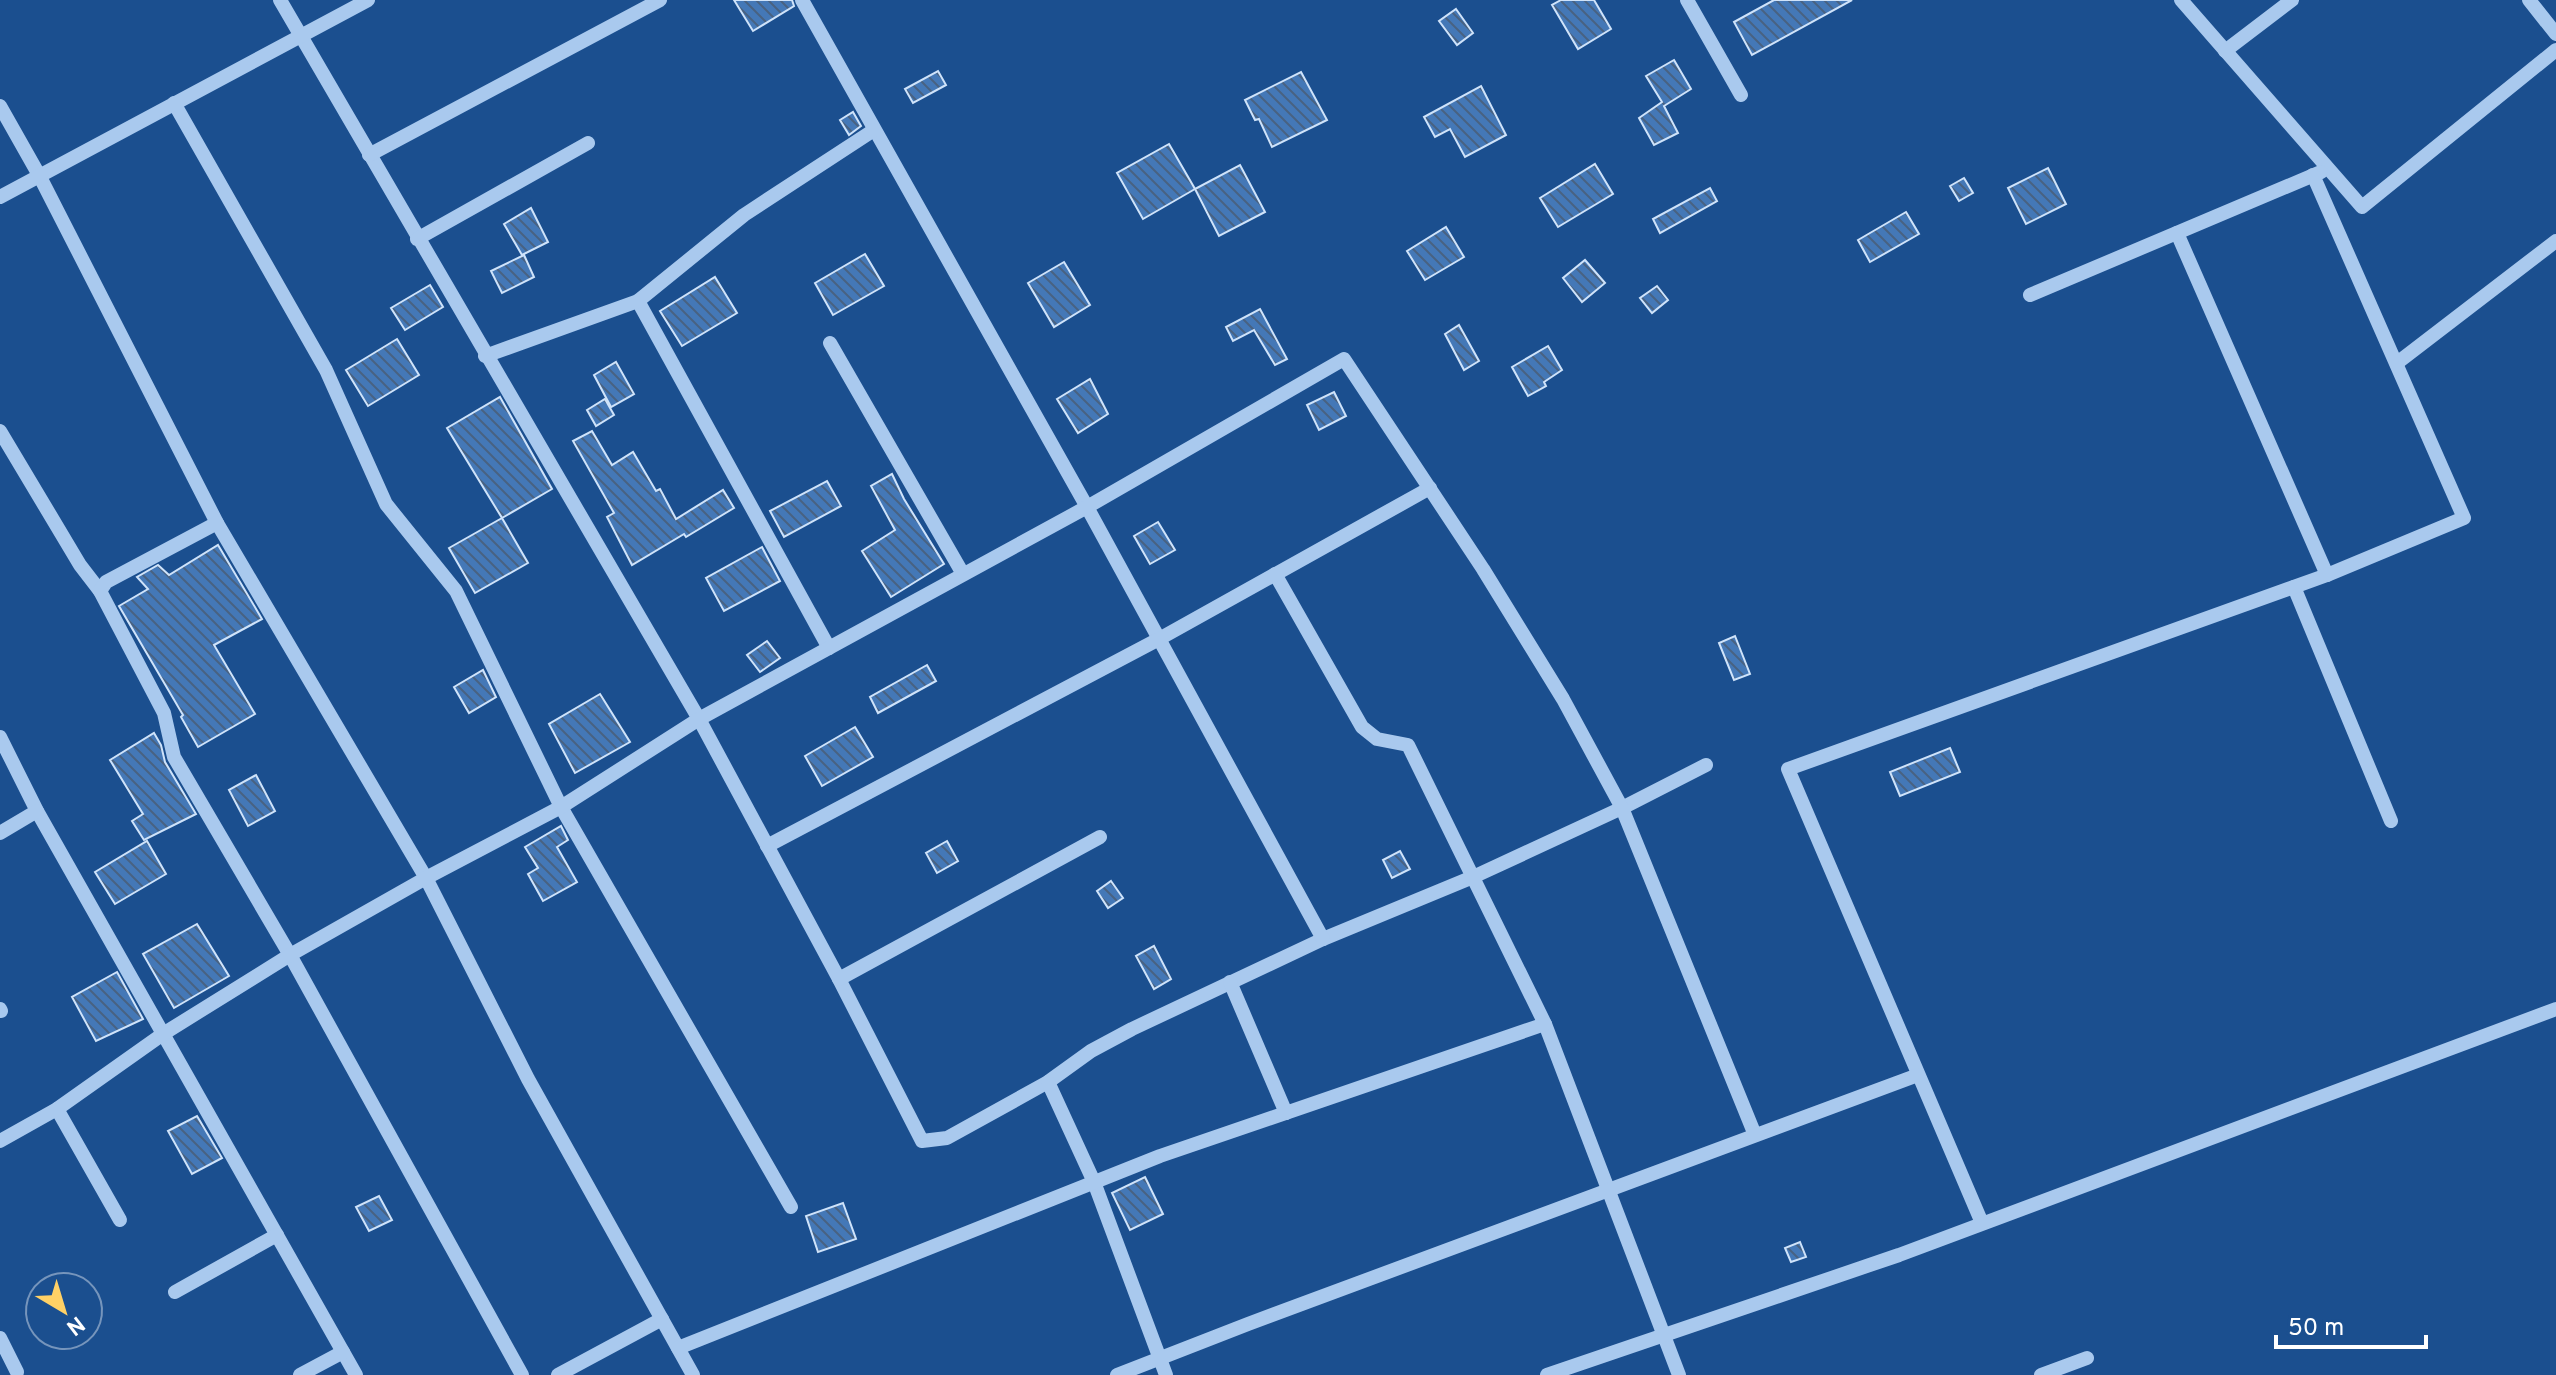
<svg xmlns="http://www.w3.org/2000/svg" width="2556" height="1375" font-family="Overpass,sans-serif">
	<style>
		.building { fill: url(#building-back-hatch); stroke: #cfe3fa; stroke-width: 2 }
		.lines { fill: none; stroke-linecap: round; stroke-linejoin: round }
		.minor { stroke: #a9c9ee; stroke-width: 14 }
	</style>
	<defs>
		<pattern id="building-back-hatch" width="6" height="6" patternUnits="userSpaceOnUse" patternTransform="scale(2)"><rect width="6" height="6" fill="#4478b7"/><path d="M-1 5l2 2M0 0l6 6M5-1l2 2" fill="none" stroke="#486282"/></pattern>
	</defs>
	<rect width="100%" height="100%" fill="#1b4f8f"/>
	<!-- building -->
	<g class="building">
		<path d="M734,0H792L794,6L753,31Z"/>
		<path d="M1561,0H1594L1611,29L1578,49L1552,5Z"/>
		<path d="M1774,0H1852L1752,55L1734,22Z"/>
		<path d="M1456,9L1473,33L1457,45L1439,21Z"/>
		<path d="M1674,60L1691,89L1664,106L1678,133L1654,145L1639,118L1662,102L1646,76Z"/>
		<path d="M938,71L946,85L913,103L905,89Z"/>
		<path d="M1301,72L1327,120L1272,147L1259,119L1255,120L1245,100Z"/>
		<path d="M1481,86L1506,135L1465,157L1450,129L1435,137L1424,117Z"/>
		<path d="M853,112L861,126L849,135L840,120Z"/>
		<path d="M1169,144L1195,189L1143,219L1117,173Z"/>
		<path d="M1595,164L1613,194L1558,227L1540,198Z"/>
		<path d="M1240,165L1265,212L1219,236L1195,189Z"/>
		<path d="M2048,168L2066,204L2026,224L2008,188Z"/>
		<path d="M1964,178L1973,193L1959,201L1950,186Z"/>
		<path d="M1710,188L1717,201L1660,233L1653,219Z"/>
		<path d="M531,208L548,242L522,255L504,224Z"/>
		<path d="M1906,212L1919,234L1870,262L1858,240Z"/>
		<path d="M1446,227L1464,257L1425,280L1407,251Z"/>
		<path d="M865,254L884,286L833,315L815,283Z"/>
		<path d="M524,255L534,277L502,293L491,271Z"/>
		<path d="M1585,260L1605,283L1582,302L1563,278Z"/>
		<path d="M1064,262L1090,305L1054,327L1028,283Z"/>
		<path d="M715,277L737,313L682,346L660,311Z"/>
		<path d="M430,285L443,307L405,330L391,308Z"/>
		<path d="M1657,286L1668,300L1652,313L1640,298Z"/>
		<path d="M1260,309L1287,359L1275,365L1254,330L1233,341L1226,327Z"/>
		<path d="M1459,325L1479,361L1464,370L1445,334Z"/>
		<path d="M397,339L419,375L368,406L346,370Z"/>
		<path d="M1548,346L1562,370L1544,382L1546,386L1528,396L1512,367Z"/>
		<path d="M616,362L634,394L611,407L594,375Z"/>
		<path d="M1090,379L1108,414L1078,433L1057,399Z"/>
		<path d="M1334,392L1346,416L1319,430L1307,405Z"/>
		<path d="M500,397L552,489L502,518L528,563L475,593L449,548L502,518L447,428Z"/>
		<path d="M605,399L614,415L596,426L587,410Z"/>
		<path d="M592,431L612,465L633,452L656,491L660,489L676,519L723,490L734,508L686,537L684,534L632,565L607,517L614,513L573,441Z"/>
		<path d="M892,474L904,499L944,564L891,597L862,551L895,530L871,486Z"/>
		<path d="M827,481L841,506L784,537L770,511Z"/>
		<path d="M1158,522L1175,550L1150,564L1134,536Z"/>
		<path d="M218,545L262,619L214,645L255,714L198,747L181,717L183,715L119,606L148,589L137,577L158,565L169,575Z"/>
		<path d="M762,547L780,581L724,611L706,578Z"/>
		<path d="M1735,636L1750,674L1734,680L1719,643Z"/>
		<path d="M767,641L780,658L760,672L747,655Z"/>
		<path d="M927,665L936,681L878,713L870,697Z"/>
		<path d="M483,670L496,697L469,713L454,687Z"/>
		<path d="M600,694L630,742L575,773L549,724Z"/>
		<path d="M855,727L873,757L822,786L805,756Z"/>
		<path d="M154,733L161,745L165,762L196,814L144,840L132,821L143,814L110,760Z"/>
		<path d="M1950,748L1960,772L1900,796L1890,772Z"/>
		<path d="M256,775L275,811L248,826L229,790Z"/>
		<path d="M561,826L568,840L557,847L577,882L543,901L528,874L538,868L525,847Z"/>
		<path d="M147,841L166,874L115,904L95,872Z"/>
		<path d="M947,841L958,861L937,873L926,853Z"/>
		<path d="M1400,851L1410,869L1392,878L1383,860Z"/>
		<path d="M1111,881L1123,898L1108,908L1097,891Z"/>
		<path d="M197,924L229,976L174,1008L143,954Z"/>
		<path d="M1154,946L1171,979L1154,989L1136,956Z"/>
		<path d="M117,972L143,1019L96,1041L72,997Z"/>
		<path d="M197,1116L222,1158L192,1174L168,1131Z"/>
		<path d="M1145,1177L1163,1214L1130,1230L1112,1193Z"/>
		<path d="M379,1196L392,1220L369,1231L356,1207Z"/>
		<path d="M843,1203L856,1239L818,1252L806,1216Z"/>
		<path d="M1800,1242L1806,1257L1791,1262L1785,1248Z"/>
	</g>
	<g class="lines">
		<!-- minor -->
		<g class="minor">
			<path d="M280,0L699,719L839,979L922,1141L947,1138L1048,1082L1091,1051L1132,1029L1323,939L1473,877L1622,808L1706,765"/>
			<path d="M802,0L1087,507L1323,939"/>
			<path d="M1687,0L1741,95"/>
			<path d="M2181,0L2362,207L2556,50"/>
			<path d="M2529,0L2556,34"/>
			<path d="M2225,51L2292,0"/>
			<path d="M174,103L326,370L386,504L456,591L561,807L791,1207"/>
			<path d="M0,106L39,175L217,523L426,878L528,1079L693,1375"/>
			<path d="M369,155L660,0"/>
			<path d="M0,197L368,0"/>
			<path d="M2177,233L2327,575"/>
			<path d="M417,239L588,143"/>
			<path d="M2030,295L2321,172"/>
			<path d="M638,301L829,648"/>
			<path d="M830,343L963,574"/>
			<path d="M485,356L638,301L744,215L874,130"/>
			<path d="M2397,363L2556,241"/>
			<path d="M0,431L80,565L100,591"/>
			<path d="M217,523L106,582L100,591L164,713L174,757L290,955L522,1375"/>
			<path d="M1275,574L1362,727L1377,739L1408,745L1545,1024L1679,1375"/>
			<path d="M2294,587L2391,821"/>
			<path d="M0,737L37,811L356,1375"/>
			<path d="M0,833L37,811"/>
			<path d="M767,846L1159,639L1430,488"/>
			<path d="M839,979L1100,837"/>
			<path d="M1230,982L1286,1113"/>
			<path d="M0,1009L1,1011"/>
			<path d="M1048,1082L1094,1182L1166,1375"/>
			<path d="M57,1109L120,1220"/>
			<path d="M0,1141L57,1109L163,1034L290,955L426,878L561,807L699,719L1087,507L1344,359L1483,569L1563,699L1622,808L1755,1135"/>
			<path d="M1982,1223L1788,769L2327,575L2464,518L2313,175"/>
			<path d="M175,1292L277,1235"/>
			<path d="M0,1338L17,1372"/>
			<path d="M678,1348L1160,1156L1545,1024"/>
			<path d="M300,1375L343,1352"/>
			<path d="M558,1375L662,1319"/>
			<path d="M1117,1375L1248,1324L1918,1075"/>
			<path d="M1547,1375L1899,1255L2556,1009"/>
			<path d="M2041,1375L2087,1358"/>
		</g>
	</g>
	<!-- north arrow -->
	<g transform="translate(64 1311) rotate(142)"><circle r="38" fill="#1b4f8f" stroke="#7695bc" stroke-width="2"/>
	<path d="M0-6L14 30L0 20L-14 30Z" fill="#ffd166"/>
	<text y="-12" font-size="22" font-weight="bold" text-anchor="middle" fill="#ffffff">N</text>
	</g>
	<!-- scale -->
	<path d="M2276 1335v12h150v-12" fill="none" stroke="#ffffff" stroke-width="4"/>
	<text x="2288" y="1335" font-size="24" fill="#ffffff" stroke="#1b4f8f" stroke-width="6" paint-order="stroke">50 m</text>
</svg>
